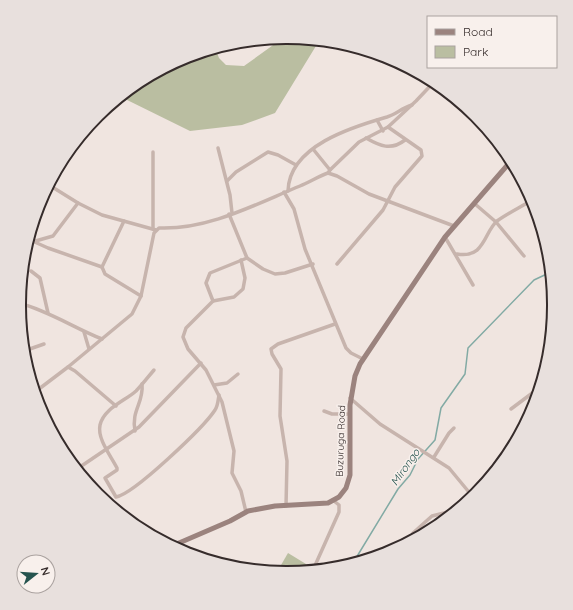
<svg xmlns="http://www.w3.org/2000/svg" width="573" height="610" font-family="Quicksand,sans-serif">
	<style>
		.green { fill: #babea1 }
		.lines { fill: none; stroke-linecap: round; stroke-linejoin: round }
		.stream { stroke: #82aaa4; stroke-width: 1.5 }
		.street { stroke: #c7b4ad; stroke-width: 3.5 }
		.secondary { stroke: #9b837e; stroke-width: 5 }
		.labels { text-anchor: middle; stroke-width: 3; stroke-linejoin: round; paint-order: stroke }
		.street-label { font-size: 10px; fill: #362c2b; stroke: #f8f0ec }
		.water-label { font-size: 11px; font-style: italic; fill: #25534e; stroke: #f8f0ec }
		.rim { fill: none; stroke: #362c2b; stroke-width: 2 }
	</style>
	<rect width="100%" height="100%" fill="#f0e5e0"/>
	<!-- green -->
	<g class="green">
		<path d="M283,38L319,41L275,113L242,125L190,131L121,97C149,74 181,59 215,48L219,58L226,65L244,66Z"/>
		<path d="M288,553L306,564L302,571L277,572Z"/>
	</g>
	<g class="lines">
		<!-- stream -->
		<path class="stream" d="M353,563L398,489L410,475L418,459L435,440L441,408L465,374L468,348L534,280L551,272"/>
		<!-- street -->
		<g class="street">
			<path d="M377,120L383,131"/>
			<path d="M366,138C380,146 391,151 405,140"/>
			<path d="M218,148L230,195L232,213"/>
			<path d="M313,149L330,170"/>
			<path d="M328,173L330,170L359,142L388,127L416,101L434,82"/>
			<path d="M54,175L62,168"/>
			<path d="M227,181L236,172L268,152L278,155L296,165"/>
			<path d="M49,185L78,203L102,215L156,230"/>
			<path d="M288,191C289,146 352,127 387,117C396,114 402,108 412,105"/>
			<path d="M284,192L294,209L305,249L346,348L351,353L363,359"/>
			<path d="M475,204L496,222L524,256"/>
			<path d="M229,214L247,258L263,269L275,274L285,273L313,264"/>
			<path d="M124,221L102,267L105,274L141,296"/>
			<path d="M153,229V152"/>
			<path d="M445,237L473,285"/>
			<path d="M28,239L48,248L102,267"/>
			<path d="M32,242L53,236L78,203"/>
			<path d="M457,254C485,259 484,232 497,221C508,213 521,207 532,200"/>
			<path d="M337,264L383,210L395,187L422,156L421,150L388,127"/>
			<path d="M31,271L40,278L48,313"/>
			<path d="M213,301L234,297L243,289L245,278L241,260"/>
			<path d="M19,303C49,311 74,328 102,339"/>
			<path d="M84,332L89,349"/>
			<path d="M24,351L44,344"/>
			<path d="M68,367L75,371L116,406"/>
			<path d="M154,370C148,377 142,385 136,391C125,401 104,408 100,425C97,439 111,456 117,468V470L105,478L116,497C134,494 204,427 215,410C218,406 218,400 219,395"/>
			<path d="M214,385L227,383L238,374"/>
			<path d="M35,392L68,367L132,314L141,296L154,233L159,228C208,230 256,204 300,186C310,182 319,176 328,173L337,176L369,194L454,226"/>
			<path d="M350,398L380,424L449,468L473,497"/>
			<path d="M511,409L539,388"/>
			<path d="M324,411L332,414H349"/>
			<path d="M135,431C131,410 144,403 142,384"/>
			<path d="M434,457L449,433L454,428"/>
			<path d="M77,469L139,427L201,363"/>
			<path d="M286,506L287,461L280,416L281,369L272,354L271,349L278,344L335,324"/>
			<path d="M246,512L241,491L232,473L234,451L222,402L206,370L188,349L183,337L186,328L213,301L206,283L210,273L247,258"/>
			<path d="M413,533L432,516L448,512L470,493"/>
			<path d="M313,570L339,512V505L334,501"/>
		</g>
		<!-- secondary -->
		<path class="secondary" d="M172,546L230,521L248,511L275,506L328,503L339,497L346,488L350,475V405L355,376L360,364L445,237L511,161"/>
	</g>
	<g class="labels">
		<!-- street labels -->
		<g class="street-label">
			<text transform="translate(340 441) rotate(-88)" y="4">Buzuruga Road</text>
		</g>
		<!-- water labels -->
		<g class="water-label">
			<text transform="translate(405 467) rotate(-55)" y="4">Mirongo</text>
		</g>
	</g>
	<!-- crop -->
	<path d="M0 0H573V610H0ZM286 44H287A260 260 0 0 1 547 304V306A260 260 0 0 1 287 566H286A260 260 0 0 1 26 306V304A260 260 0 0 1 286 44Z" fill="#e8e0dd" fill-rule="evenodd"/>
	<path class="rim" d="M286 44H287A260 260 0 0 1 547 304V306A260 260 0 0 1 287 566H286A260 260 0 0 1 26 306V304A260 260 0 0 1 286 44Z"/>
	<!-- legend -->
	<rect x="427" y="16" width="130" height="52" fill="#f8f0ec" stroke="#aaa29f"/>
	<rect x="435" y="29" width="20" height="6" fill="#9b837e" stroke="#aaa29f"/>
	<text x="463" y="36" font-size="12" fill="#362c2b">Road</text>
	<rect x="435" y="46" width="20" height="12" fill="#babea1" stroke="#aaa29f"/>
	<text x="463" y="56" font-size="12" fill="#362c2b">Park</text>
	<!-- north arrow -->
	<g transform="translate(36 574) rotate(73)"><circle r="19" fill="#f8f0ec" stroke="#aaa29f"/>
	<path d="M0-3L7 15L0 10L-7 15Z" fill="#25534e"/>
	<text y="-6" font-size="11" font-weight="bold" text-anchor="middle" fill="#362c2b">N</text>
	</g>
</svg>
